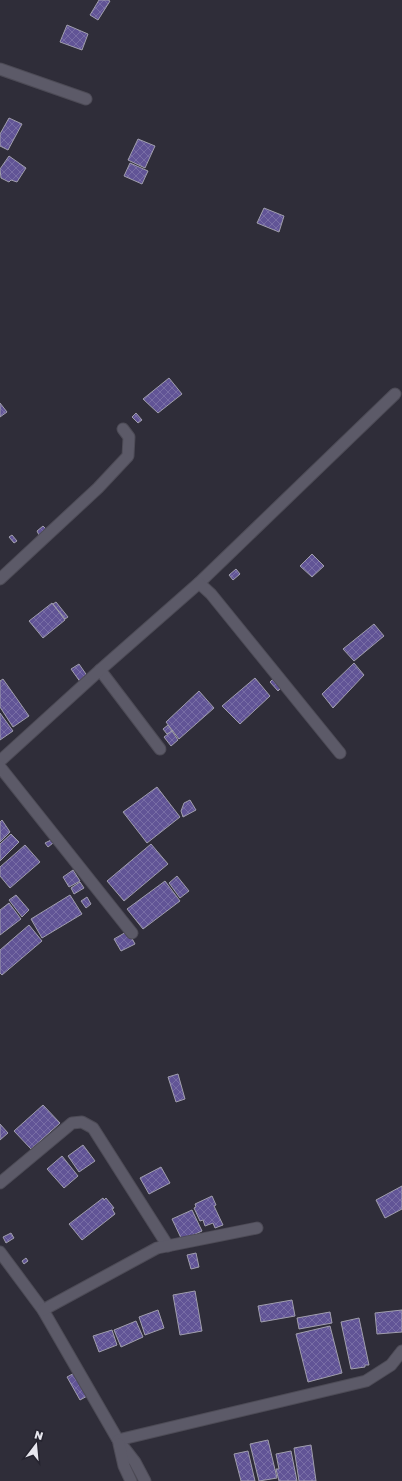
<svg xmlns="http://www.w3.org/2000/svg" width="402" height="1481" font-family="'Golos Text',sans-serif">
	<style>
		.building { fill: url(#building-cross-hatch); stroke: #a09ead }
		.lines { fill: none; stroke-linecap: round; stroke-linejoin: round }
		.minor-casing { stroke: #4d4b56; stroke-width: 13 }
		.minor { stroke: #5c5a68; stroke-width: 11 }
	</style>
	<defs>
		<pattern id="building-cross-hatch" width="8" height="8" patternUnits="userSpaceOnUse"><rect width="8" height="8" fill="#615496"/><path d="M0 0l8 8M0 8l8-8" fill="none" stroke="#786da5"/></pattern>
	</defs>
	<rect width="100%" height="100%" fill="#2f2d39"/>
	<!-- building -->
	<g class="building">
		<path d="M99,0H108L110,1L98,20L90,15Z"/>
		<path d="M67,25L88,34L82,50L60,42Z"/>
		<path d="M9,118L22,124L8,150L0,146V134Z"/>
		<path d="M138,139L155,146L145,168L128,160Z"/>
		<path d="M9,156L26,168L17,182L11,180L9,182L1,178L0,169Z"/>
		<path d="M130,163L148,171L142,184L124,176Z"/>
		<path d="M264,208L284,216L279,232L257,223Z"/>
		<path d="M169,378L182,394L158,413L143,399Z"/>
		<path d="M0,403L7,412L0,417Z"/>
		<path d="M136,413L142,420L138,423L132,417Z"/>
		<path d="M43,526L46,529L39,535L37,531Z"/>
		<path d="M12,535L17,541L14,543L9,537Z"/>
		<path d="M312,554L324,566L312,577L300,566Z"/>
		<path d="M236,569L240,574L233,580L229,575Z"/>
		<path d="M56,602L68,617L65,619L53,604Z"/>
		<path d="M52,603L65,620L43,638L29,621Z"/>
		<path d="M374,624L384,636L354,661L343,649Z"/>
		<path d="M354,663L364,675L333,708L322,694Z"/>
		<path d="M79,664L88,677L81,683L71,669Z"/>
		<path d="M255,678L270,696L240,724L222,706Z"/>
		<path d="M274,678L282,687L278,691L270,682Z"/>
		<path d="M3,679L29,716L13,727L0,707V681Z"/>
		<path d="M199,691L214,708L179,739L166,722Z"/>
		<path d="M0,713L13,731L0,740Z"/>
		<path d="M168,725L172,731L167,734L163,729Z"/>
		<path d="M172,731L178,740L171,746L164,737Z"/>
		<path d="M157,787L180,817L147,843L123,812Z"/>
		<path d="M190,800L196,810L183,817L181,811L184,803Z"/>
		<path d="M2,820L10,832L0,842V822Z"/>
		<path d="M11,834L19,842L0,861V844Z"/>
		<path d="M51,840L53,843L48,847L45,843Z"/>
		<path d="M151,844L168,864L124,901L107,881Z"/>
		<path d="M25,845L40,862L10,888L0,876V867Z"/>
		<path d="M73,870L80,881L69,887L63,877Z"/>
		<path d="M177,876L189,891L180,898L169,883Z"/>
		<path d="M165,881L180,901L143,929L127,909Z"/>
		<path d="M80,882L84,888L74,894L71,888Z"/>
		<path d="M16,895L29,910L22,917L9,900Z"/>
		<path d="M70,895L82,914L42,938L31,919Z"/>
		<path d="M87,897L91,904L86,908L81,901Z"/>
		<path d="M9,903L21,919L0,935V910Z"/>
		<path d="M29,925L42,941L2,975L0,973V950Z"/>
		<path d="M128,931L135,944L121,951L114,939Z"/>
		<path d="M178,1074L185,1099L176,1102L168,1077Z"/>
		<path d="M43,1105L60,1123L31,1149L14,1131Z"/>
		<path d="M0,1124L8,1133L0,1140Z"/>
		<path d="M83,1145L95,1161L79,1172L68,1156Z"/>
		<path d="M62,1156L78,1176L64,1188L47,1169Z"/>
		<path d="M161,1167L170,1183L149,1194L140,1178Z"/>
		<path d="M402,1186V1209L385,1218L376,1200Z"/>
		<path d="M212,1196L216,1205L214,1206L223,1225L215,1228L213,1223L205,1226L203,1220L200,1221L194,1208L196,1207L195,1204Z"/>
		<path d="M103,1198L104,1200L106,1198L114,1208L112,1209L115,1214L82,1240L69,1224Z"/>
		<path d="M192,1210L202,1231L182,1240L172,1219Z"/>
		<path d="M11,1233L14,1238L6,1243L3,1237Z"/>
		<path d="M196,1253L199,1267L191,1269L187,1255Z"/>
		<path d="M26,1258L28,1261L24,1264L22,1261Z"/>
		<path d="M195,1291L202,1331L180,1335L173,1295Z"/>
		<path d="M292,1300L295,1316L261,1322L258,1306Z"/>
		<path d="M158,1310L164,1328L145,1335L139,1317Z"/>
		<path d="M402,1310V1332L377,1334L375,1313Z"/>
		<path d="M330,1312L332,1323L299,1329L297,1318Z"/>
		<path d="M359,1318L369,1365H365V1367L351,1369L341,1322Z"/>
		<path d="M136,1321L143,1337L121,1347L114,1330Z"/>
		<path d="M330,1326L342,1373L308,1382L296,1334Z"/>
		<path d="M112,1330L117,1345L99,1352L93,1336Z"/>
		<path d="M76,1372L89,1395L80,1400L67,1377Z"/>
		<path d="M268,1440L277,1478L259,1481L250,1444Z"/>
		<path d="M311,1445L316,1481H299L294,1448Z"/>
		<path d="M248,1451L255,1481H241L234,1454Z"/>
		<path d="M291,1451L297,1481H279L276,1469H279L276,1454Z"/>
	</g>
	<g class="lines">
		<defs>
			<g id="minor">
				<path d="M0,69L86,99"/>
				<path d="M0,579L98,488L128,456L129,437L123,429"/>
				<path d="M199,583L395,394"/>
				<path d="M100,670L160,749"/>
				<path d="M0,761L100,670L199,583L211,594L340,753"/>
				<path d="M0,767L132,933"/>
				<path d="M0,1183L72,1123L82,1122L93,1128L168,1246"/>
				<path d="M0,1252L43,1310L118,1440L135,1462L145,1481"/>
				<path d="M43,1310L157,1248L257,1228"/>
				<path d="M118,1440L366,1381L391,1365L402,1351"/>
				<path d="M119,1444L124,1466L131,1481"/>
			</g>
		</defs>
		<!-- minor casing -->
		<use href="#minor" class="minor-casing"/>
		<!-- minor -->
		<use href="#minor" class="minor"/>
	</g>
	<!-- north arrow -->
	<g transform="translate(36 1445) rotate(16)" stroke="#25232f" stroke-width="3" paint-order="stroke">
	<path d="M0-3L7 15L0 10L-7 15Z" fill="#e7e6ee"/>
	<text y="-6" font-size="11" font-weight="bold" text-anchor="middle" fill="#e7e6ee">N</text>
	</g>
</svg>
